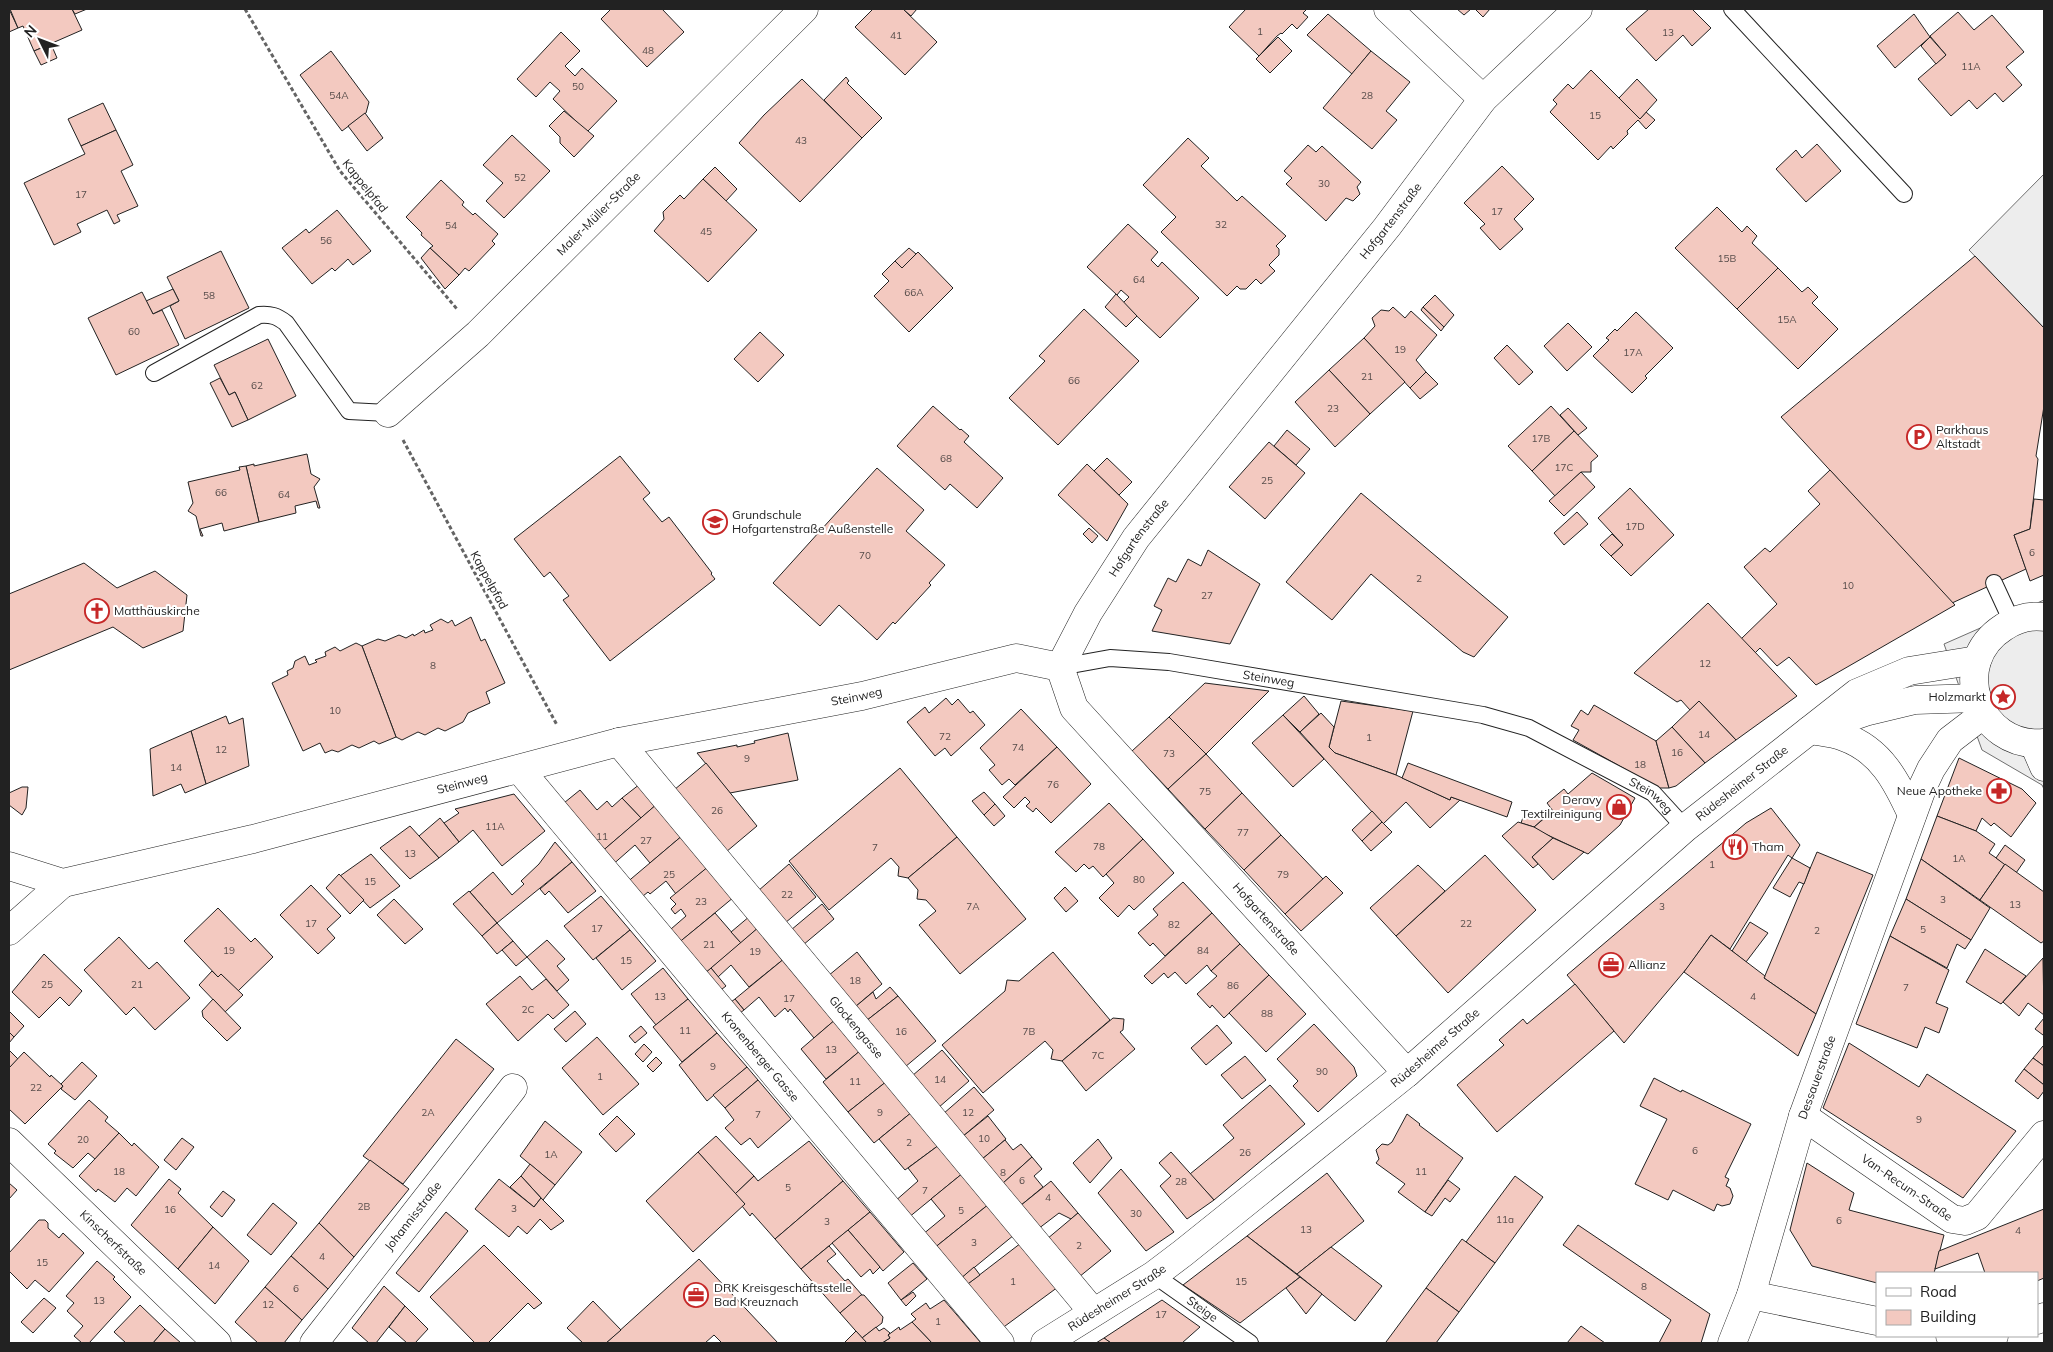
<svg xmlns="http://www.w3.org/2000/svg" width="2053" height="1352" font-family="Mulish,sans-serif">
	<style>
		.parking { fill: #ededed; stroke: #6f6f6f }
		.building { fill: #f3c9c0; stroke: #222 }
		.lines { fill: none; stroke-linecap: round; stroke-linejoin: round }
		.service-casing { stroke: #222; stroke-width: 18 }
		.minor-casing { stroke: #222; stroke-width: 29 }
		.tertiary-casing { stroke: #222; stroke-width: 29 }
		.path { stroke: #646464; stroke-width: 3; stroke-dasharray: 4 2.5; stroke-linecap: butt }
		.service { stroke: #fff; stroke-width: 16 }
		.minor { stroke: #fff; stroke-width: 28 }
		.tertiary { stroke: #fff; stroke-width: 28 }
		.labels { text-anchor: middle; stroke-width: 4; stroke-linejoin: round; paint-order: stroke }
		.number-label { font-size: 10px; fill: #564c4a }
		.street-label { font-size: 12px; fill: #222; stroke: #fff }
		.poi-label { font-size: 12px; fill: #222; stroke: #fff; text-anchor: start }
	</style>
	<rect width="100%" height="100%" fill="#fff"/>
	<!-- parking -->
	<g class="parking">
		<path d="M2044,174V328L1969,250Z"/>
		<path d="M2044,600V789L2042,785L1982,750L1944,644Z"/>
	</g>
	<!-- building -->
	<g class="building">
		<path d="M9,9L18,28L9,32Z"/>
		<path d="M10,9H72L82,30L34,51L23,26L18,28Z"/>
		<path d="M72,9H87L75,14Z"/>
		<path d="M611,9H662L684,32L647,67L601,19Z"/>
		<path d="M873,9H903L937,42L905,75L855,27Z"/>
		<path d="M903,9H917L911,16Z"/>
		<path d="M1246,9H1307L1303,13L1308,17L1297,29L1292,24L1282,34L1281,33L1277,36L1259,56L1229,27Z"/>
		<path d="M1457,9H1471L1464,15Z"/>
		<path d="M1475,9H1490L1483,17Z"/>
		<path d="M1649,9H1692L1711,28L1692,46L1683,35L1656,61L1626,29Z"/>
		<path d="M1958,12L1974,30L1992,15L2024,52L2006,67L2022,85L2003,102L1995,93L1977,109L1969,100L1951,116L1918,79L1946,55L1930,36Z"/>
		<path d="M1328,14L1371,51L1352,74L1307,35Z"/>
		<path d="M1914,14L1930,37L1895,68L1877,46Z"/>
		<path d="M561,32L580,51L565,66L575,76L582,68L617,101L587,132L553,99L560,91L550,82L536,97L517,79Z"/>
		<path d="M1278,37L1292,51L1270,73L1256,59Z"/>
		<path d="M1930,37L1946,55L1936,64L1921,46Z"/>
		<path d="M51,44L57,58L41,65L34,51Z"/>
		<path d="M331,51L369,102L366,113L342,131L300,75Z"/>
		<path d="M1371,51L1410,82L1386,111L1397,120L1372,149L1323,108Z"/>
		<path d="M1591,70L1640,119L1646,112L1655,120L1646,129L1638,120L1627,131L1628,134L1613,149L1611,146L1598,160L1550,112L1557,104L1553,100L1568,84L1573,89Z"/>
		<path d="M846,77L849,81L847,83L882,118L862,138L824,100Z"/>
		<path d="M802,79L862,138L800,202L739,143L764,115Z"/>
		<path d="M1637,79L1657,100L1640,119L1619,98Z"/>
		<path d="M103,103L116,130L81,146L68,119Z"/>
		<path d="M564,111L594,136L574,157L560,143V137L549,126Z"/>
		<path d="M365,113L383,138L367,151L348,126Z"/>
		<path d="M116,130L133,165L121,171L138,206L117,215L120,221L114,224L107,210L77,224L81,232L54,245L24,183L85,154L81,146Z"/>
		<path d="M512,135L550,171L504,218L486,201L503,183L483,165Z"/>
		<path d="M1188,138L1209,158L1201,166L1237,201L1242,196L1286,236L1276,246L1279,249V255L1269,265L1275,271L1261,284L1256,279L1246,289H1240L1237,286L1227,296L1161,232L1176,217L1143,185Z"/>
		<path d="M1817,144L1841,171L1806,202L1776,169L1796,150L1802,158Z"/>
		<path d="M1308,145L1316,152L1322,146L1361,182L1357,187L1360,194L1353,201L1346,198L1326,221L1286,184L1292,178L1284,171Z"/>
		<path d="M1502,166L1534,199L1514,219L1523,229L1500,250L1480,228L1485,224L1464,203Z"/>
		<path d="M715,167L737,189L726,201L703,179Z"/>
		<path d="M703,179L757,230L708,282L654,231L664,219L663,212L680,195L684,199Z"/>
		<path d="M441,180L464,202L462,205L473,215L475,213L498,234L492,241L495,244L469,271L465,268L459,275L430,248L433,246L421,235L422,233L406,217Z"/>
		<path d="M1717,207L1742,232L1747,226L1757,236L1752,243L1778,268L1737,309L1675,248Z"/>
		<path d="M337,210L371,251L353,265L348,259L335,271L332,268L312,284L282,248L306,229L309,233Z"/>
		<path d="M1128,224L1158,252L1151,260L1158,267L1162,262L1199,298L1160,338L1123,303L1129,297L1121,290L1117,295L1087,267Z"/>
		<path d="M430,248L459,275L445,289L421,258Z"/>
		<path d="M909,248L916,254L902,268L895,261Z"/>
		<path d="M221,251L249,308L185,339L170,306L179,301L167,277Z"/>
		<path d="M918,252L953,288L909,332L874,296L889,281L882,274L895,261L902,268Z"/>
		<path d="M1975,256L2044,328V406L2036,456L2038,459L2030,529L2014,535L2026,569L1952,603L1781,417Z"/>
		<path d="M1778,268L1802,292L1808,287L1818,297L1812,303L1838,329L1798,369L1737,309Z"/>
		<path d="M173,289L179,301L153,314L146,301Z"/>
		<path d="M142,292L153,314L162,310L179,345L116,375L88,318Z"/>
		<path d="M1116,294L1137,316L1126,327L1105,307Z"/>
		<path d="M1435,295L1454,315L1444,327L1423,307Z"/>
		<path d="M1393,307L1405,318L1411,311L1437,335L1416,360L1426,372L1410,388L1364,338L1375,326L1372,318L1381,310L1389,311Z"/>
		<path d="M1423,307L1444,327L1441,331L1421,310Z"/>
		<path d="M1084,309L1139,361L1058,445L1009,398L1045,361L1039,356Z"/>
		<path d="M1636,312L1673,348L1645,376L1647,378L1632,393L1593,356L1609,340L1606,338L1615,329L1617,331Z"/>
		<path d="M1568,323L1592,347L1567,371L1544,346Z"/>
		<path d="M760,332L784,355L758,382L734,359Z"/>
		<path d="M1364,338L1405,382L1370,414L1329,370Z"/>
		<path d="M268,339L296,396L248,420L235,392L229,395L214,365Z"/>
		<path d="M1507,345L1533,372L1519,385L1494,358Z"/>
		<path d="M1329,370L1370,414L1335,447L1295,402Z"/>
		<path d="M1426,372L1438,384L1420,399L1410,388Z"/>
		<path d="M220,378L229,395L235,392L248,420L232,427L210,383Z"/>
		<path d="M933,406L960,430L961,429L969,436L964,442L1003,478L977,508L950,484L945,490L897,446Z"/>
		<path d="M1551,406L1574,431L1532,471L1508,446Z"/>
		<path d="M1568,408L1587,428L1578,435L1560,415Z"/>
		<path d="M1287,430L1310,449L1296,465L1274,446Z"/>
		<path d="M1574,431L1598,456L1591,462V472H1581L1555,496L1532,471Z"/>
		<path d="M1269,442L1305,473L1265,519L1229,487Z"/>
		<path d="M307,454L311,474L320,479L314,487L320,508H318L316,501L295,506L296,513L259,522L246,466L254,464V466Z"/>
		<path d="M620,456L650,493L643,499L662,522L669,517L712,573L711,574L715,579L610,661L563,600L569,596L550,572L544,577L514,539Z"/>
		<path d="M1107,458L1132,482L1119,495L1094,471Z"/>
		<path d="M1087,464L1128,504L1107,541L1058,495Z"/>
		<path d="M246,466L259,522L224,531L222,523L200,529L203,536H201L196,516L188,511L193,503L188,482L240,470L239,467Z"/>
		<path d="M877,468L924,510L906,531L945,565L929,583L931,585L895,624L893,622L877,640L839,605L820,626L773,583Z"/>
		<path d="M1830,470L1955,605L1816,685L1789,657L1777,666L1760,648L1755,653L1741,639L1777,604L1744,567L1765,548L1770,552L1820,504L1808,491Z"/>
		<path d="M1581,472L1595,487L1564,516L1549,501Z"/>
		<path d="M1630,488L1674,535L1631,576L1611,556L1623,545L1598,518Z"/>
		<path d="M1361,493L1508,617L1474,657L1463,652L1371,574L1332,620L1286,582Z"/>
		<path d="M2034,499L2044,500V575L2030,581L2014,535L2030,529Z"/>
		<path d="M1577,512L1588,524L1564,545L1554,533Z"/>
		<path d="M1089,528L1098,536L1092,543L1083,534Z"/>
		<path d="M1612,534L1623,545L1611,556L1600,545Z"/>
		<path d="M1208,550L1260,584L1230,644L1152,631L1162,610L1154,606L1168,578L1176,582L1188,559L1201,566Z"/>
		<path d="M84,563L117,588L155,571L187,595L183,631L143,648L113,627L9,670V594Z"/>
		<path d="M1708,603L1797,696L1736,740L1699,701L1690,710L1681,700L1677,702L1634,673Z"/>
		<path d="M471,617L481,641L485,639L505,683L486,692L490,703L468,713L463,722L445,731L438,728L425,735L418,732L402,740L396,737L362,646L378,639L385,641L399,635L406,638L413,634L414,636L424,630L425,633L433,630L430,625L441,619L448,623L452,620L455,626Z"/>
		<path d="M356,643L362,646L396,737L379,744L374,741L359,748L352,745L338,752L332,750L325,753L320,743L303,751L272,683L288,675L287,671L293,668L295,661L305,656L309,665L317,662L315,660L326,656L325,652L335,647L340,651Z"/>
		<path d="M1205,683L1269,691L1206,754L1169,717Z"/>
		<path d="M1304,696L1319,714L1300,732L1283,715Z"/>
		<path d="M946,698L952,705L958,699L970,713L973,711L985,725L951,756L945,748L935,756L907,722L925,707L929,713Z"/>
		<path d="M1341,701L1413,711L1396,775L1335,753L1329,747Z"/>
		<path d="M1699,701L1736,740L1705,763L1672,727Z"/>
		<path d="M1594,705L1656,741L1669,788H1659L1573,740L1579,730L1571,726L1581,710L1588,715Z"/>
		<path d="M1021,709L1057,747L1015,785L1009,779L1002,785L989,770L995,765L980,748Z"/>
		<path d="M1321,713L1334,727L1329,747L1335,753L1396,775L1450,800L1451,797L1460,800L1430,828L1406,802L1383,824L1300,732Z"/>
		<path d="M1283,715L1324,759L1293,787L1252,743Z"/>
		<path d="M226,716L229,724L243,718L249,766L206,784L191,731Z"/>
		<path d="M1169,717L1206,754L1168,789L1132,751Z"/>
		<path d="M1672,727L1705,763L1676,786L1669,788L1656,741Z"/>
		<path d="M191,731L206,784L185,793L181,784L153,796L150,749Z"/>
		<path d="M788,733L798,780L730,793L697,753L737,745V747L755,743L754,741Z"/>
		<path d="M1057,747L1091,784L1051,823L1036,808L1033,812L1026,806L1030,802L1025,797L1014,808L1003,797Z"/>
		<path d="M1206,754L1242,793L1205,829L1168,789Z"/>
		<path d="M1959,758L2022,789L2036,803L2011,837L1994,823L1991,826L1982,818L1976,831L1937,816Z"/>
		<path d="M706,763L757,826L726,852L674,790Z"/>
		<path d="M1408,763L1512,802L1507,817L1451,797L1450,800L1402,778Z"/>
		<path d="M900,768L957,837L908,878L898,876L899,867L891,858L829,910L789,861Z"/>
		<path d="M1592,773L1635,798L1620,825L1588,854L1539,831L1534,827L1553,811L1547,803L1564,789L1568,794Z"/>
		<path d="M640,784L657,804L641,818L622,798Z"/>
		<path d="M22,787H28L26,808L22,815L9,805V793Z"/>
		<path d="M580,790L597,810L607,801L612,807L622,798L641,818L599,854L559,807Z"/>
		<path d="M984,792L995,804L984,815L972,801Z"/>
		<path d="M1242,793L1281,835L1244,870L1205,829Z"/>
		<path d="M514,794L545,831L502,866L473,830L459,842L444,823L459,813L455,809Z"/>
		<path d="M1109,803L1143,839L1103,877L1093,866L1089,869L1084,864L1076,872L1055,852Z"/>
		<path d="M657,804L683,835L650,863L635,845L610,867L599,854Z"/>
		<path d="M995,804L1005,816L994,826L984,815Z"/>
		<path d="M1771,808L1800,845L1792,858L1788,855L1730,949L1711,935L1688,967L1624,1043L1567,975L1746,823Z"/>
		<path d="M1372,811L1382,822L1362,841L1352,830Z"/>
		<path d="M1525,812L1544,818L1534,827L1521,823Z"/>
		<path d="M1937,816L1976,831L1995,844L1989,853L2005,864L1980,900L1921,859Z"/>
		<path d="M440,818L459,842L439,858L419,836Z"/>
		<path d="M1382,822L1392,832L1371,851L1362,841Z"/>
		<path d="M1518,822L1534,827L1553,838L1532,857L1538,864L1533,868L1502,836Z"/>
		<path d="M410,826L439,858L410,879L380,848Z"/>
		<path d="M683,835L709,866L676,894L666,881L650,894L648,892L638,900L625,884Z"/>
		<path d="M1281,835L1323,879L1285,914L1244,870Z"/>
		<path d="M957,837L1026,919L960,974L919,925L936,911L926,900L917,899L918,890L908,878Z"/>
		<path d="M1553,838L1584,852L1553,880L1532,857Z"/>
		<path d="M1143,839L1174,873L1134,910L1129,905L1118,917L1099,898L1114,883L1106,874Z"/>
		<path d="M555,842L572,862L497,923L470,892L493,872L512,895L524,884L521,881L539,864Z"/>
		<path d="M2005,845L2025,860L2016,873L1996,858Z"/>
		<path d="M1817,852L1873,875L1816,1014L1764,978Z"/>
		<path d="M371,854L400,886L370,908L340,876Z"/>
		<path d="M1485,855L1536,910L1448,993L1396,936Z"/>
		<path d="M1792,858L1810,868L1804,884L1799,882L1790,897L1773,888Z"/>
		<path d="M1921,859L1990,908L1971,940L1906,899Z"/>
		<path d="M572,862L596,891L568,913L549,891L545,895L540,889Z"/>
		<path d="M789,864L816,897L785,923L758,891Z"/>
		<path d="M2005,864L2044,892V941L2041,943L1980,900Z"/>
		<path d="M1418,865L1445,891L1396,936L1370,908Z"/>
		<path d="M709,866L734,897L681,941L671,929L686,916L681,909L675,914L671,909L676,904L670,898Z"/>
		<path d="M339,874L364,900L350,914L326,888Z"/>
		<path d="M1326,876L1343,893L1301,931L1285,914Z"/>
		<path d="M1183,882L1212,913L1165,956L1153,943L1150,946L1138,933L1158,915L1153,909Z"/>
		<path d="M311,885L341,916L327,929L335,938L318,954L280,915Z"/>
		<path d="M1065,887L1078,901L1066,912L1054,898Z"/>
		<path d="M469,891L497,923L482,936L453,904Z"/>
		<path d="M601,896L630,930L593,960L564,926Z"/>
		<path d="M394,899L423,929L405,944L377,915Z"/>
		<path d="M1906,899L1971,940L1965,949L1957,944L1947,968L1890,936Z"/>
		<path d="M822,904L834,919L803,945L791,930Z"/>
		<path d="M218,908L251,942L255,938L273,957L238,991L221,974L218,977L184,941Z"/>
		<path d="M715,913L741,943L703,975L677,944Z"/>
		<path d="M1212,913L1240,944L1211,971L1207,965L1186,984L1175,972L1168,978L1164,973L1152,984L1144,976Z"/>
		<path d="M750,916L759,927L741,943L731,932Z"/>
		<path d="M1750,922L1768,933L1746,962L1732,951Z"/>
		<path d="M497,923L513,941L497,954L482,936Z"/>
		<path d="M759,927L785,958L749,987L731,965L718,977L711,968Z"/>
		<path d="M630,930L656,961L622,990L596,958Z"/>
		<path d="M1711,935L1765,976L1764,978L1816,1014L1798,1056L1684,972Z"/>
		<path d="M1890,936L1949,970L1936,1003L1948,1008L1939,1033L1925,1027L1917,1048L1856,1024Z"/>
		<path d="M119,937L149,969L157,962L190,998L155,1030L134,1007L126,1015L84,970Z"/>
		<path d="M547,940L565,959L557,966L569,980L557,991L527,957Z"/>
		<path d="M513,941L527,957L516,966L502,950Z"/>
		<path d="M1240,944L1269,975L1224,1018L1212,1005L1210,1008L1197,994L1217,976L1211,971Z"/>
		<path d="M1985,949L2026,976L2001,1004L1966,982Z"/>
		<path d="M857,952L882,984L855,1007L828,976Z"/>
		<path d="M1053,952L1110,1020L1062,1061L1051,1059L1053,1050L1045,1041L983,1093L942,1045L1005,991L1007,980L1019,981Z"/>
		<path d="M44,954L82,991L69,1006L60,997L39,1018L12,992Z"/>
		<path d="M785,958L836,1019L814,1038L790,1009L788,1012L785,1008L775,1017L759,997L744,1010L735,999Z"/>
		<path d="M2043,958L2044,1015L2028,1003L2019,1016L2003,1002Z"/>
		<path d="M663,968L688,999L656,1025L631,994Z"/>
		<path d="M711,968L726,986L717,993L703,975Z"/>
		<path d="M212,971L218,977L221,974L243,995L225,1012L199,985Z"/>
		<path d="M1269,975L1306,1014L1266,1052L1229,1013Z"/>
		<path d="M520,976L532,990L546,979L569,1005L553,1019L548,1014L518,1041L486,1004Z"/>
		<path d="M1575,984L1614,1031L1497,1132L1457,1085L1504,1045L1499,1040L1523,1019L1527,1024Z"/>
		<path d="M890,987L898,996L866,1021L855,1007L873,992L876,999Z"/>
		<path d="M898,996L936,1041L905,1067L866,1021Z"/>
		<path d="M213,999L241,1028L227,1041L203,1017L202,1011Z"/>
		<path d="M688,999L717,1033L682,1062L653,1027Z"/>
		<path d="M735,999L744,1010L736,1016L727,1005Z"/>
		<path d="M9,1011L24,1026L14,1037L9,1032Z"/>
		<path d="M575,1011L586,1024L566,1042L554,1029Z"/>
		<path d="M1113,1018L1124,1019L1123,1030L1120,1032L1135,1049L1086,1091L1062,1061Z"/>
		<path d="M2044,1018V1034L2043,1035L2035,1029Z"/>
		<path d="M836,1019L861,1050L826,1079L801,1049Z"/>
		<path d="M1314,1024L1354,1067L1357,1076L1318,1112L1293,1086L1298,1081L1277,1059Z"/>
		<path d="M1217,1025L1232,1043L1206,1065L1191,1048Z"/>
		<path d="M641,1026L647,1033L635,1043L629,1036Z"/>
		<path d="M9,1032L14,1037L9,1043Z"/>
		<path d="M717,1033L747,1067L707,1101L679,1065Z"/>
		<path d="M597,1037L639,1084L603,1115L562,1068Z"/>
		<path d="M456,1039L494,1069L403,1184L363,1156Z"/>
		<path d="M1849,1043L1919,1087L1927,1074L2016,1131L1963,1198L1823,1108Z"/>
		<path d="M644,1044L652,1052L643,1062L635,1054Z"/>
		<path d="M2043,1046L2044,1047V1066L2033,1058Z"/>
		<path d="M9,1050L18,1059L9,1068Z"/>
		<path d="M861,1050L887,1081L848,1112L823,1082Z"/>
		<path d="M942,1050L969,1081L938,1108L912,1076Z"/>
		<path d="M24,1052L50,1077L51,1075L63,1086L25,1124L9,1109V1068Z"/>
		<path d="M1245,1056L1266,1080L1242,1099L1221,1075Z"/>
		<path d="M656,1057L662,1063L653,1072L647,1066Z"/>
		<path d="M2033,1058L2044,1066V1085L2024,1069Z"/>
		<path d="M82,1062L97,1076L75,1100L61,1089L63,1086L61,1084Z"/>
		<path d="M747,1067L758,1080L725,1108L713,1095Z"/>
		<path d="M2024,1069L2044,1085V1091L2038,1099L2015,1081Z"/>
		<path d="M1654,1078L1681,1092L1682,1090L1751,1124L1725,1177L1729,1179L1726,1186L1730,1188L1733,1196L1730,1204L1722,1206L1717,1204L1714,1211L1673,1190L1668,1200L1635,1184L1667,1119L1640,1106Z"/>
		<path d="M758,1080L791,1119L758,1148L750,1138L741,1145L725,1128L734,1120L725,1108Z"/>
		<path d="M887,1081L912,1112L874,1143L848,1112Z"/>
		<path d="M1270,1085L1305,1124L1214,1200L1190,1174L1234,1138L1223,1125Z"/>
		<path d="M974,1087L994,1110L962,1137L943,1114Z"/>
		<path d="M89,1100L108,1117L105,1121L119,1133L95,1159L88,1153L73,1168L54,1153L56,1151L48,1144Z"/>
		<path d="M912,1112L939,1145L905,1170L879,1139Z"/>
		<path d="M1407,1114L1420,1124L1419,1125L1463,1158L1425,1212L1398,1192L1405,1184L1376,1163L1379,1159L1376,1150L1382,1144L1388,1145L1392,1142Z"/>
		<path d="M617,1116L635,1134L616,1152L599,1134Z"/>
		<path d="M988,1116L1006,1139L981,1160L962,1137Z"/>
		<path d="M545,1121L582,1152L555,1185L520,1156Z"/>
		<path d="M119,1133L132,1146L134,1143L159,1167L136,1196L127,1188L115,1202L98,1189L96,1192L79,1176Z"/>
		<path d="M716,1136L754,1176L735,1194L698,1152Z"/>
		<path d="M182,1138L194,1147L176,1170L164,1160Z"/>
		<path d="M1098,1139L1112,1158L1090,1183L1073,1163Z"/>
		<path d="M1005,1140L1013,1150L1021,1144L1032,1157L1002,1184L981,1160Z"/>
		<path d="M809,1141L843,1181L775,1239L752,1213L750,1216L742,1206L745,1204L735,1194L754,1176L758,1181Z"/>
		<path d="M939,1145L963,1173L908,1218L894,1202L918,1181L908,1168Z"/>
		<path d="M698,1152L745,1204L693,1252L646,1201Z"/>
		<path d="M1171,1152L1214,1200L1187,1219L1160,1186L1171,1176L1159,1163Z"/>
		<path d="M1032,1157L1042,1169L1034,1176L1043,1187L1020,1206L1002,1184Z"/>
		<path d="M370,1160L409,1189L354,1257L319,1223Z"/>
		<path d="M1807,1163L1854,1193L1849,1210L1944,1235L1934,1273H1877V1283L1812,1266L1790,1230Z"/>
		<path d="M530,1164L555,1185L543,1200L521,1176Z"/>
		<path d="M1121,1169L1174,1232L1146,1251L1098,1193Z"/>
		<path d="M963,1173L989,1204L933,1249L922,1235L945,1216L931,1199Z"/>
		<path d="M1327,1173L1364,1221L1297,1274L1247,1236Z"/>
		<path d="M521,1176L541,1198L534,1207L510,1187Z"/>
		<path d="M1515,1176L1543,1197L1495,1263L1466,1242Z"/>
		<path d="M169,1179L181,1189L178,1193L213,1227L178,1269L131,1225Z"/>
		<path d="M499,1179L534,1207L541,1198L564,1221L551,1230L540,1219L527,1234L518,1226L509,1237L475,1209Z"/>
		<path d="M1448,1180L1460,1189L1450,1202L1445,1198L1432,1216L1425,1212Z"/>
		<path d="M843,1181L870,1212L801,1269L775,1239Z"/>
		<path d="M1051,1181L1078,1213L1071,1219L1059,1213L1038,1229L1020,1206Z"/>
		<path d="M9,1183L17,1190L9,1199Z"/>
		<path d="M223,1191L235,1200L222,1217L210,1207Z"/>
		<path d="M273,1203L297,1223L271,1255L247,1235Z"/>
		<path d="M989,1204L1014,1235L959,1280L933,1249Z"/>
		<path d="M2044,1209V1278L2037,1281V1273H1985L1978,1253L1935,1269L1939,1251Z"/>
		<path d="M446,1212L468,1231L419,1292L396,1273Z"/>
		<path d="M870,1212L904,1252L883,1271L848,1230Z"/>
		<path d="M1078,1213L1111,1251L1079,1277L1047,1239Z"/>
		<path d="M39,1220H45L48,1223V1228L59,1238L63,1233L84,1253L49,1292L35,1280L27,1289L9,1271V1253Z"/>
		<path d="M319,1223L354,1257L328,1289L291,1256Z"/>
		<path d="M1578,1225L1710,1314L1701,1343H1659L1671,1320L1563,1245Z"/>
		<path d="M213,1227L249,1261L215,1304L178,1269Z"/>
		<path d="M848,1230L880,1267L873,1274L870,1269L861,1277L832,1243Z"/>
		<path d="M1247,1236L1300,1277L1240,1323L1183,1285Z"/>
		<path d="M1462,1239L1495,1263L1459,1312L1426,1288Z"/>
		<path d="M1021,1243L1058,1287L1001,1329L965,1286Z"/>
		<path d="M484,1245L542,1303L534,1309L528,1303L488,1343H475L430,1297Z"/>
		<path d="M829,1246L836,1254L827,1261L845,1281L848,1279L862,1295L840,1313L801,1269Z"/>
		<path d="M1331,1247L1382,1286L1355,1321L1297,1274Z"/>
		<path d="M291,1256L328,1289L302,1320L265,1287Z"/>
		<path d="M699,1259L778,1343H722L714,1335L705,1343H606Z"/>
		<path d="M97,1261L115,1277L113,1279L131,1297L89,1343H82L74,1336L83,1326L67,1311L74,1303L66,1296Z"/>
		<path d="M913,1263L927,1279L901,1300L888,1283Z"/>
		<path d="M974,1267L980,1275L965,1286L959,1280Z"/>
		<path d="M1300,1277L1322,1294L1306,1314L1286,1288Z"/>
		<path d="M384,1286L405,1306L376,1343H369L352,1328Z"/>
		<path d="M265,1287L302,1320L284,1343H258L235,1322Z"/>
		<path d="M1426,1288L1459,1312L1436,1343H1387L1386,1342Z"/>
		<path d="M913,1292L916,1296L906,1306L901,1300Z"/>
		<path d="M861,1295H864L883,1317L882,1323L862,1338L840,1313Z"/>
		<path d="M44,1298L56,1308L33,1333L21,1322Z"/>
		<path d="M944,1300L981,1343H932L912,1322L916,1319L911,1314L926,1303L930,1309Z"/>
		<path d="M1162,1300L1200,1327L1182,1343H1111L1104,1338Z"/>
		<path d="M593,1301L621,1330L606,1343H583L567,1328Z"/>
		<path d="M140,1305L165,1329L153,1343H126L114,1332Z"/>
		<path d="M405,1306L428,1329L415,1343H407L389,1327Z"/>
		<path d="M912,1322L932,1343H882L890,1338L888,1335L899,1327L900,1330Z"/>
		<path d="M1581,1326L1605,1343H1567Z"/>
		<path d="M876,1327L879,1331L884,1328L890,1333L888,1335L890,1338L882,1343H867L862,1338Z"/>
		<path d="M165,1329L181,1343H153Z"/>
		<path d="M856,1331L867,1343H844Z"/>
		<path d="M1104,1338L1111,1343H1096Z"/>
	</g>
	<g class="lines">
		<defs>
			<g id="service">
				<path d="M1732,9L1904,194"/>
				<path d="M154,373L259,315C271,314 277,316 286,323L349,411L388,413"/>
				<path d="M1994,583L2012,622"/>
				<path id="s1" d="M1060,667L1110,658L1169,662L1483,715L1529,728L1653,793L1685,828"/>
				<path id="s2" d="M1154,1275L1250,1343"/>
			</g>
			<g id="minor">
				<path d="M1388,9L1483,99"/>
				<path id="s3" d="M388,413L478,334L804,9"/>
				<path d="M1810,730C1821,732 1834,733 1844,737C1881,750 1897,782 1912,815"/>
				<path id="s4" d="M619,742L1093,1312"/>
				<path d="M2034,744L2044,767"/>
				<path id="s5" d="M520,770L1000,1343"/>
				<path id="s6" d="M9,866L63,883L253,839L619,742L862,696L1016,658L1060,667"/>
				<path d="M9,931L63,883"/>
				<path id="s7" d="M1407,1073L1074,708L1060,667L1088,613L1136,538L1387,227L1483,99L1578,9"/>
				<path id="s8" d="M1803,1116L1952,1219L1965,1221L1977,1216L2044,1135"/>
				<path id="s9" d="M9,1142L217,1343"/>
				<path d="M1751,1295L1877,1321"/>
				<path d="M2037,1320L2044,1317"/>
				<path d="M1950,1336L1978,1342L1994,1336"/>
				<path id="s10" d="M314,1343L513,1088"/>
				<path id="s11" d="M1732,1343L1751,1295L1803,1116L1923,786L1931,769L1950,740L1984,714"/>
			</g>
			<g id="tertiary">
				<path d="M2044,617C2030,615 2016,619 2004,627C1947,663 1978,749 2044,743"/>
				<path d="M1827,725L1865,712L1915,700L1977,698"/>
				<path id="s12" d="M1045,1343L1154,1275L1183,1253L1407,1073L1685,828L1857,693L1909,671L1977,660"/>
			</g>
		</defs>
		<!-- service casing -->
		<use href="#service" class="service-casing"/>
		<!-- minor casing -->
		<use href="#minor" class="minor-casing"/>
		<!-- tertiary casing -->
		<use href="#tertiary" class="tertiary-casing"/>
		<!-- path -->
		<g class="path">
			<path d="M245,9L340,171L457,309"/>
			<path d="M403,440L557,725"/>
		</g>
		<!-- service -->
		<use href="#service" class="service"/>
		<!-- minor -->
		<use href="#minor" class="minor"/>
		<!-- tertiary -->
		<use href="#tertiary" class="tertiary"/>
	</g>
	<!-- icons -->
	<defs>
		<symbol id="parking-ring" viewBox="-11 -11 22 22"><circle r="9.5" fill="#fff" stroke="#c62828" stroke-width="1.5"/><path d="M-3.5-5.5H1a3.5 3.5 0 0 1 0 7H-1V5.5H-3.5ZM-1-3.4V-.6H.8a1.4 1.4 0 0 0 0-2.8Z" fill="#c62828"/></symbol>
		<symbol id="school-ring" viewBox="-11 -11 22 22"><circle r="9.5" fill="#fff" stroke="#c62828" stroke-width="1.5"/><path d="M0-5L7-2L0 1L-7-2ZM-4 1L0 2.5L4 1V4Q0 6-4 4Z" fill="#c62828"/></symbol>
		<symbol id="church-ring" viewBox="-11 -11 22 22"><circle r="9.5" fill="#fff" stroke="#c62828" stroke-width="1.5"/><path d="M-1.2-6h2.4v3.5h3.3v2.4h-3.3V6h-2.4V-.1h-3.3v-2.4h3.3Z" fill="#c62828"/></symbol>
		<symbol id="sight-ring" viewBox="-11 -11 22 22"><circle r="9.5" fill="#fff" stroke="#c62828" stroke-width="1.5"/><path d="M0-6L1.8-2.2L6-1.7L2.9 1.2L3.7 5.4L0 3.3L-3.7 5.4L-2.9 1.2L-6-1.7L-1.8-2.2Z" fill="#c62828"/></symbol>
		<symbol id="pharmacy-ring" viewBox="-11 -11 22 22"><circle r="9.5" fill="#fff" stroke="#c62828" stroke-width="1.5"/><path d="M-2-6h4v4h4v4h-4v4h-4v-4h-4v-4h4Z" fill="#c62828"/></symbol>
		<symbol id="shop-ring" viewBox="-11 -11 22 22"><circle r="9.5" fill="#fff" stroke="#c62828" stroke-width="1.5"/><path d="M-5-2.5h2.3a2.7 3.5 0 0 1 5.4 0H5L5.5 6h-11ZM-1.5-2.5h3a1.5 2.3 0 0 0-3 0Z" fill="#c62828"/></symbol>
		<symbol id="restaurant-ring" viewBox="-11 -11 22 22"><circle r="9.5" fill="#fff" stroke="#c62828" stroke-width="1.5"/><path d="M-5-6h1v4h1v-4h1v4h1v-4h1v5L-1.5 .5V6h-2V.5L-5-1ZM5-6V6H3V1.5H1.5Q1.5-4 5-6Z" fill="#c62828"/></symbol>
		<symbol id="office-ring" viewBox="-11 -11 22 22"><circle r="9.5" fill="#fff" stroke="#c62828" stroke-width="1.5"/><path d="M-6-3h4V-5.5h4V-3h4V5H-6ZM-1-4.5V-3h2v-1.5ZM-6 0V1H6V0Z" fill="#c62828"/></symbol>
	</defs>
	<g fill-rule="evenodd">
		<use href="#parking-ring" x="1905" y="423" width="28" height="28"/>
		<use href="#school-ring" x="701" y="508" width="28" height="28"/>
		<use href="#church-ring" x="83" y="597" width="28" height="28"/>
		<use href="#sight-ring" x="1989" y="683" width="28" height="28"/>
		<use href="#pharmacy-ring" x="1985" y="777" width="28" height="28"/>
		<use href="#shop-ring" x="1605" y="793" width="28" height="28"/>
		<use href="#restaurant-ring" x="1721" y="833" width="28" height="28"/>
		<use href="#office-ring" x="1597" y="951" width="28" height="28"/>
		<use href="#office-ring" x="682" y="1281" width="28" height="28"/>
	</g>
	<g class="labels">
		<!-- number labels -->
		<g class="number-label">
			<text x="1260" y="35">1</text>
			<text x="1668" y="36">13</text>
			<text x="896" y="39">41</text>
			<text x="648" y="54">48</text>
			<text x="1971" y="70">11A</text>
			<text x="578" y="90">50</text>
			<text x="339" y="99">54A</text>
			<text x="1367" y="99">28</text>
			<text x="1595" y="119">15</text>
			<text x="801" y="144">43</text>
			<text x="520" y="181">52</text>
			<text x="1324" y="187">30</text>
			<text x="81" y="198">17</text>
			<text x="1497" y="215">17</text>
			<text x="1221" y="228">32</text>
			<text x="451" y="229">54</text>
			<text x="706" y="235">45</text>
			<text x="326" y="244">56</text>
			<text x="1727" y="262">15B</text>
			<text x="1139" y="283">64</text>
			<text x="914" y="296">66A</text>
			<text x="209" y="299">58</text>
			<text x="1787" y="323">15A</text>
			<text x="134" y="335">60</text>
			<text x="1400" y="353">19</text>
			<text x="1633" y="356">17A</text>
			<text x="1367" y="380">21</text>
			<text x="1074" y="384">66</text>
			<text x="257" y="389">62</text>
			<text x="1333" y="412">23</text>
			<text x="1541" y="442">17B</text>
			<text x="946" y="462">68</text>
			<text x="1564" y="471">17C</text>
			<text x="1267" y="484">25</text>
			<text x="221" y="496">66</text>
			<text x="284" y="498">64</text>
			<text x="1635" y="530">17D</text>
			<text x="2032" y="556">6</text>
			<text x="865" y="559">70</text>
			<text x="1419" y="582">2</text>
			<text x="1848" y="589">10</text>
			<text x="1207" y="599">27</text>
			<text x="1705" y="667">12</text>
			<text x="433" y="669">8</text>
			<text x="335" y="714">10</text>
			<text x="1704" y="738">14</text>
			<text x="945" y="740">72</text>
			<text x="1369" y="741">1</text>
			<text x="1018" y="751">74</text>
			<text x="221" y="753">12</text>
			<text x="1677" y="756">16</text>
			<text x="1169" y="757">73</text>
			<text x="747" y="762">9</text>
			<text x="1640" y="768">18</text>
			<text x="176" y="771">14</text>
			<text x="1053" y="788">76</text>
			<text x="1205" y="795">75</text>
			<text x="717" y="814">26</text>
			<text x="495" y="830">11A</text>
			<text x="1243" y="836">77</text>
			<text x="602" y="840">11</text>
			<text x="646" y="844">27</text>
			<text x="1099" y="850">78</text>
			<text x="875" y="851">7</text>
			<text x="410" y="857">13</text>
			<text x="1959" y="862">1A</text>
			<text x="1712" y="868">1</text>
			<text x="669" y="878">25</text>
			<text x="1283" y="878">79</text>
			<text x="1139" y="883">80</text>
			<text x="370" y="885">15</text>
			<text x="787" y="898">22</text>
			<text x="1943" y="903">3</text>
			<text x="701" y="905">23</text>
			<text x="2015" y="908">13</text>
			<text x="973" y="910">7A</text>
			<text x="1662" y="910">3</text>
			<text x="311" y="927">17</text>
			<text x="1466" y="927">22</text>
			<text x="1174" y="928">82</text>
			<text x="597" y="932">17</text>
			<text x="1923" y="933">5</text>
			<text x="1817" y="934">2</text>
			<text x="709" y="948">21</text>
			<text x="229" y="954">19</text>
			<text x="1203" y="954">84</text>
			<text x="755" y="955">19</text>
			<text x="626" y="964">15</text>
			<text x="855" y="984">18</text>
			<text x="47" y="988">25</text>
			<text x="137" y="988">21</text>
			<text x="1233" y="989">86</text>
			<text x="1906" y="991">7</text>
			<text x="660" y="1000">13</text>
			<text x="1753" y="1000">4</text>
			<text x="789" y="1002">17</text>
			<text x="528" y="1013">2C</text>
			<text x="1267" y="1017">88</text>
			<text x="685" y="1034">11</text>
			<text x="901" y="1035">16</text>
			<text x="1029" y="1035">7B</text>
			<text x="831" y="1053">13</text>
			<text x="1098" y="1059">7C</text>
			<text x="713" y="1070">9</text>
			<text x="1322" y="1075">90</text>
			<text x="600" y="1080">1</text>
			<text x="940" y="1083">14</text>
			<text x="855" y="1085">11</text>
			<text x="36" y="1091">22</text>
			<text x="428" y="1116">2A</text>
			<text x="880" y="1116">9</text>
			<text x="968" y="1116">12</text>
			<text x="758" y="1118">7</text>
			<text x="1919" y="1123">9</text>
			<text x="984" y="1142">10</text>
			<text x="83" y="1143">20</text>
			<text x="909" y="1146">2</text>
			<text x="1695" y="1154">6</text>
			<text x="1245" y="1156">26</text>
			<text x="551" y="1158">1A</text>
			<text x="119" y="1175">18</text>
			<text x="1421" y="1175">11</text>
			<text x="1003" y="1176">8</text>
			<text x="1022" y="1184">6</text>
			<text x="1181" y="1185">28</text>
			<text x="788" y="1191">5</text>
			<text x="925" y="1194">7</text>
			<text x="1048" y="1201">4</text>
			<text x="364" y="1210">2B</text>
			<text x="514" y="1212">3</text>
			<text x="170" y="1213">16</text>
			<text x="961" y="1214">5</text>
			<text x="1136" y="1217">30</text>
			<text x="1505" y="1223">11a</text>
			<text x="1839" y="1224">6</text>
			<text x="827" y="1225">3</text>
			<text x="1306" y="1233">13</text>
			<text x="2018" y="1234">4</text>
			<text x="974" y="1246">3</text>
			<text x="1079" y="1249">2</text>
			<text x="322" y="1260">4</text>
			<text x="42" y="1266">15</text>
			<text x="214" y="1269">14</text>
			<text x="1013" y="1285">1</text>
			<text x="1241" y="1285">15</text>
			<text x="1644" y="1290">8</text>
			<text x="296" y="1292">6</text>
			<text x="99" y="1304">13</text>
			<text x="268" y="1308">12</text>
			<text x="1161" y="1318">17</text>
			<text x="938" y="1325">1</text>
		</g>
		<!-- street labels -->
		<g class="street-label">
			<text transform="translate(365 186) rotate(51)" y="4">Kappelpfad</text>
			<text dy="4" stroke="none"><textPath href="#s3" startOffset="290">Maler-Müller-Straße</textPath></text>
			<text dy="4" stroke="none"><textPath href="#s7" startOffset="1094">Hofgartenstraße</textPath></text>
			<text dy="4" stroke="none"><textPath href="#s7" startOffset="689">Hofgartenstraße</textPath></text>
			<text transform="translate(489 580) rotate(61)" y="4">Kappelpfad</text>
			<text dy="4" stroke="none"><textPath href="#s1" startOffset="211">Steinweg</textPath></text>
			<text dy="4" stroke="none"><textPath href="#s6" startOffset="872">Steinweg</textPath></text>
			<text dy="4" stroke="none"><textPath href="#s12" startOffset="895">Rüdesheimer Straße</textPath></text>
			<text dy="4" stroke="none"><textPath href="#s6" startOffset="468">Steinweg</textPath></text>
			<text dy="4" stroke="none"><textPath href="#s1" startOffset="616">Steinweg</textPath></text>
			<text transform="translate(1266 919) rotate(48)" y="4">Hofgartenstraße</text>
			<text dy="4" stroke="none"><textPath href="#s4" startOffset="371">Glockengasse</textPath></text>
			<text dy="4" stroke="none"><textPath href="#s12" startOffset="490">Rüdesheimer Straße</textPath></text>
			<text dy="4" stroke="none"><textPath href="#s5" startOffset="374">Kronenberger Gasse</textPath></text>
			<text dy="4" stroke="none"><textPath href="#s11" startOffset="279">Dessauerstraße</textPath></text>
			<text dy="4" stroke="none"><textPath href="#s8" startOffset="126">Van-Recum-Straße</textPath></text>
			<text dy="4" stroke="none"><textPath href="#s10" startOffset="161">Johannisstraße</textPath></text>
			<text dy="4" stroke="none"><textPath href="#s9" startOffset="145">Kinscherfstraße</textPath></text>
			<text dy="4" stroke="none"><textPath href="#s12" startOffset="85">Rüdesheimer Straße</textPath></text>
			<text dy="4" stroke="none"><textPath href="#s2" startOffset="59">Steige</textPath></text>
		</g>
		<!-- poi labels -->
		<g class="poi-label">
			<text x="1936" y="434">Parkhaus<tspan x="1936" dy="14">Altstadt</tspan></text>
			<text x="732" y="519">Grundschule<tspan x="732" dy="14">Hofgartenstraße Außenstelle</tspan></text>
			<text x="114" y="615">Matthäuskirche</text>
			<text x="1986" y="701" text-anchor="end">Holzmarkt</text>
			<text x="1982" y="795" text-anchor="end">Neue Apotheke</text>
			<text x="1602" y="804" text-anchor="end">Deravy<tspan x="1602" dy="14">Textilreinigung</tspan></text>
			<text x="1752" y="851">Tham</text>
			<text x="1628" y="969">Allianz</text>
			<text x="714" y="1292">DRK Kreisgeschäftsstelle<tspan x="714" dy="14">Bad Kreuznach</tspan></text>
		</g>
	</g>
	<!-- border -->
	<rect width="2053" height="1352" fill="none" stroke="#222222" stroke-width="20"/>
	<!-- legend -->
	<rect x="1876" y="1272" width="162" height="65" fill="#ffffff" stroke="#a7a7a7"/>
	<rect x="1886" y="1288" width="25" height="8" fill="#ffffff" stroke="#a7a7a7"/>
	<text x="1920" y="1297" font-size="15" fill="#222222">Road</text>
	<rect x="1886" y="1310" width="25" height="15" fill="#f3c9c0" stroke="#a7a7a7"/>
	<text x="1920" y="1322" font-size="15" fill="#222222">Building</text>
	<!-- north arrow -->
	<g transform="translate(40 40) rotate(312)" stroke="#ffffff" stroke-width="4" paint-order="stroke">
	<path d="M0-4L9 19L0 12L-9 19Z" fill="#222222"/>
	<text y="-8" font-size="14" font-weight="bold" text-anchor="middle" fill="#222222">N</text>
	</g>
</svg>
